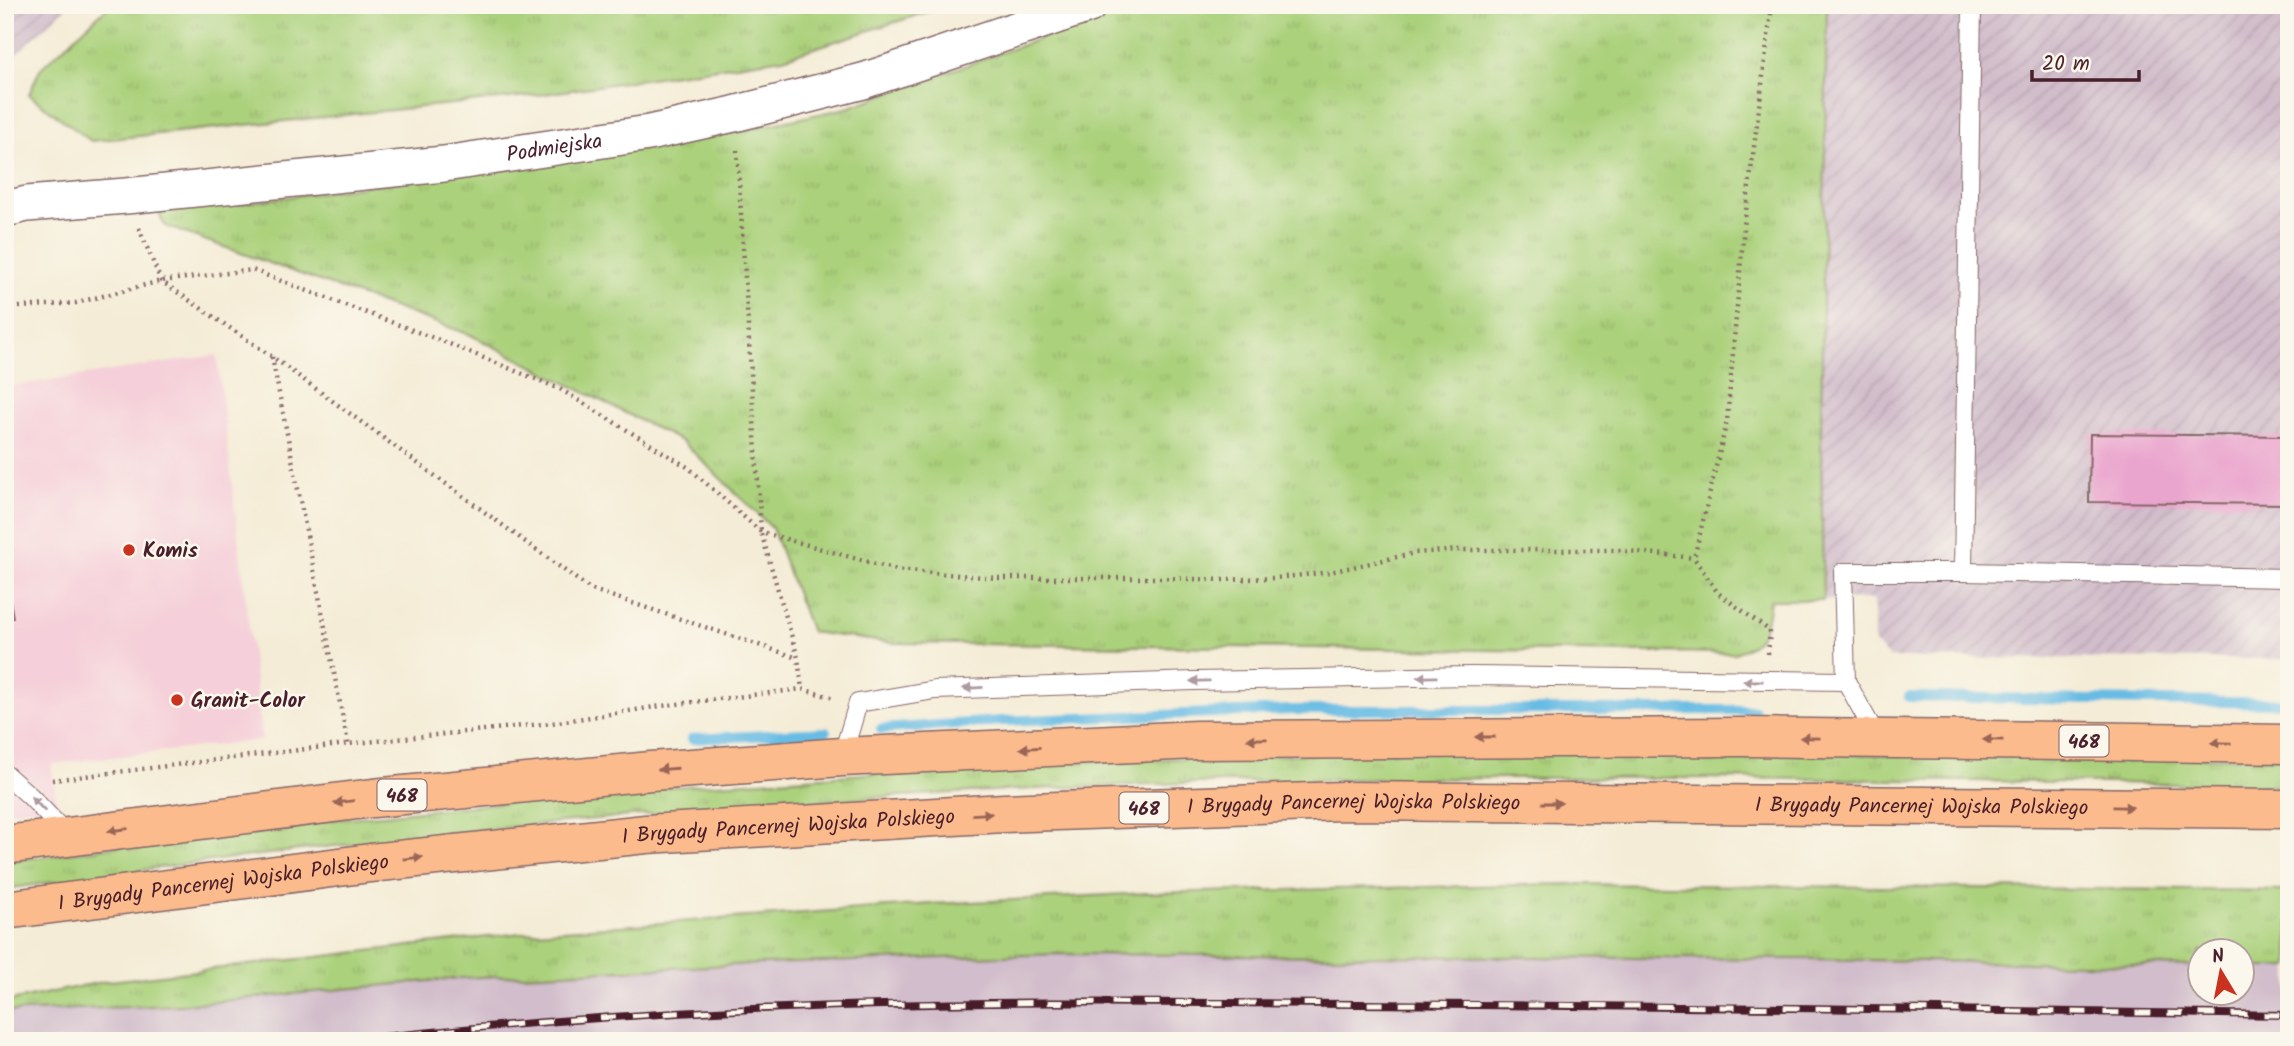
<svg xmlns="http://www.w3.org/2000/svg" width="2294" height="1046" font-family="Kalam,sans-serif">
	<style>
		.built { fill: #f5cfd9 }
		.industrial { fill: url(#industrial-furrows) }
		.railway { fill: #d1bdcb }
		.grass { fill: url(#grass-tufts); stroke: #7a7853; stroke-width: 2 }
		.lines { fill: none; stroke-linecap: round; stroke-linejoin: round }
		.stream { stroke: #67bce4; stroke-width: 10 }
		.building { fill: #eaa5ce }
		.lane-casing { stroke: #866767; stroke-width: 20 }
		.street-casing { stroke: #866767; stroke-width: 38 }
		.primary-casing { stroke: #866767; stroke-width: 41 }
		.path { stroke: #866767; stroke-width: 4.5; stroke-dasharray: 2 5; stroke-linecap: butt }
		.lane { stroke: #fff; stroke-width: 18 }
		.street { stroke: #fff; stroke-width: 35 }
		.primary { stroke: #fbbb8d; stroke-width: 38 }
		.rail-casing { stroke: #4a1f2b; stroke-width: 8 }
		.rail { stroke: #fbf7ec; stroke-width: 5; stroke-dasharray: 16; stroke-linecap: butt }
		.oneway { fill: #ae9aa0 }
		.oneway2 { fill: #9a6557 }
		.poi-dot { fill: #c8321e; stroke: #fbf7ec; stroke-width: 2.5 }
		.labels { text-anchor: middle; stroke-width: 5; stroke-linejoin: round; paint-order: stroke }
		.shield { fill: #fbf7ec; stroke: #7f6065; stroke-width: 2 }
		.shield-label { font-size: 19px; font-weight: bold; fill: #4a1f2b }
		.street-label { font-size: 21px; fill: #4a1f2b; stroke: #fbf7ec }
		.poi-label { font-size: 21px; font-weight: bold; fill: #4a1f2b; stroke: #fbf7ec; text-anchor: start }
	</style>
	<defs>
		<pattern id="industrial-furrows" width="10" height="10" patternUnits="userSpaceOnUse" patternTransform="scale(1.75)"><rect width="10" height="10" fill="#d1bdcb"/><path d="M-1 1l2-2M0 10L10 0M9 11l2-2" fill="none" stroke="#b5a2ae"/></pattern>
		<pattern id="grass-tufts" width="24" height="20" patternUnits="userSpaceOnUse" patternTransform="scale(1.75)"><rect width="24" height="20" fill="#abd17b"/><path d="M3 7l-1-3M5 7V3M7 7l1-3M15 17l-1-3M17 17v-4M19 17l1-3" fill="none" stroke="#95b36a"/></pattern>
	</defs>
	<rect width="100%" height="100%" fill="#fbf7ec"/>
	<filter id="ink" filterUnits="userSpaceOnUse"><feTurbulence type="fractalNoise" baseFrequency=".0143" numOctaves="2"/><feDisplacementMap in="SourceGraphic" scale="14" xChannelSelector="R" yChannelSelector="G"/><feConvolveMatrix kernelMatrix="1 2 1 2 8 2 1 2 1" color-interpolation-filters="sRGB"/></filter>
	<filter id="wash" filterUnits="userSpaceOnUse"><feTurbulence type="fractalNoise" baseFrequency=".00686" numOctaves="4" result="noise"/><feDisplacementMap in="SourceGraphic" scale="28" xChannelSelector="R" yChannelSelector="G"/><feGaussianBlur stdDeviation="1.57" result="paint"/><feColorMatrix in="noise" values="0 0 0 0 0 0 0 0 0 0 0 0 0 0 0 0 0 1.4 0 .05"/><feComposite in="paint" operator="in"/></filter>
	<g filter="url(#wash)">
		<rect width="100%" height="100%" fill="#f4ecd6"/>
		<!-- built -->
		<path class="built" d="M217,355L262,740L51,764L57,804L5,812V387Z"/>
		<!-- industrial -->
		<g class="industrial">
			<path d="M5,5H69L5,64Z"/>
			<path d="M1827,5H2289V659L1890,658L1874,644V599L1823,600L1821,434Z"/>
		</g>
		<!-- railway -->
		<path class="railway" d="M1222,953L1812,959L2199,966L2200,993H2242V967H2289V1041H5V1012L179,1005L460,978L732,965L997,955Z"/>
		<!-- grass -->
		<g class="grass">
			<path d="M110,5H949L783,58L538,95L91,141L29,95L40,69Z"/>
			<path d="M1134,5H1827L1821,434L1823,600H1770C1766,628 1764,644 1734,653L893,643L811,632L772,528L683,442L471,335L165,226L157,209L238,204L717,136L847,108Z"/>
			<path d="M1422,751L2289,758V786C1936,780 1583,773 1231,782C820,792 411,830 5,889V862L248,828L642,789L1029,763Z"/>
			<path d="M1567,884L2289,891V967H2242V951H2200L2199,966L1812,959L1059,954L732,965L460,978L179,1005L5,1012V1002L102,982L521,933L931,904L1148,893Z"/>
		</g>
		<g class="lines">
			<!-- stream -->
			<g class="stream">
				<path d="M1909,697L2289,703"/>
				<path d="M881,729L1002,721L1291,710H1754"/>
				<path d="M692,739L826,732"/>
			</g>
		</g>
		<g id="blocks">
			<!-- building -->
			<g class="building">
				<path d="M2090,434L2289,436V504L2089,502Z"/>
				<path d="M8,587L13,618L5,619V588Z"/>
			</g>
		</g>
	</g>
	<g filter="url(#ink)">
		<use href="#blocks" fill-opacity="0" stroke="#866767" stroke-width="2"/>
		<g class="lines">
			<defs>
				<g id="lane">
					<path d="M1972,5L1963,572L2289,578"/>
					<path d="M1878,739L1846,681L1843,572H1963"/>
					<path d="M842,757L858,703L935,690L1194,681L1471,676L1846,681"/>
					<path d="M5,774L30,796L68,836"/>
				</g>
				<g id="street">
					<path id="s1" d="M5,209L27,204L126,196L444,164L649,133L734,114L863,81L1089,5"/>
				</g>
				<g id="primary">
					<path d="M5,845L373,798L651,771L842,757L1196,740L1740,737L2289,744"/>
					<path id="s2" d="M5,910L370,863L646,834L1004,813L1342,801L2289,809"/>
				</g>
			</defs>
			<!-- lane casing -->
			<use href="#lane" class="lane-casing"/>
			<!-- street casing -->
			<use href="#street" class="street-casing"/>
			<!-- primary casing -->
			<use href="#primary" class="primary-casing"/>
			<!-- path -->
			<g class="path">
				<path d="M737,150L761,532L798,658L802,689L834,698"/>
				<path d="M139,228L161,281L271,356L590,589L798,658"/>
				<path d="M5,308L76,303L161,281L252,270L447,343L560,389L689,468L761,532L897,570L996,578H1162L1221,580L1275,578L1330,572L1415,553L1459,550H1619L1694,558"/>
				<path d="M272,357L348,744"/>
				<path d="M1768,654L1770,631L1718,593L1694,558L1727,421L1744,226L1772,5"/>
				<path d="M52,780L348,744L552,723L661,706L802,689"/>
			</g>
			<!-- lane -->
			<use href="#lane" class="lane"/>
			<!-- street -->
			<use href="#street" class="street"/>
			<!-- primary -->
			<use href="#primary" class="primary"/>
			<defs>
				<path id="rail" d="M345,1041C474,1027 605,1016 735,1010C943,1000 1152,1002 1360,1004C1670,1005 1979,1011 2289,1015"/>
			</defs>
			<!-- rail casing -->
			<use href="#rail" class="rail-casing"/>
			<!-- rail -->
			<use href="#rail" class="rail"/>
		</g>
		<!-- one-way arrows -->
		<defs><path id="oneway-solid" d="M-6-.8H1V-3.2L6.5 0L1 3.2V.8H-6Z" transform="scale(1.75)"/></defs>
		<g class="oneway">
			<use href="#oneway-solid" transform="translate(1427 677) rotate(179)"/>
			<use href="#oneway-solid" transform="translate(1200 681) rotate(179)"/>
			<use href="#oneway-solid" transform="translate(1753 681) rotate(180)"/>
			<use href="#oneway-solid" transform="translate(973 688) rotate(177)"/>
			<use href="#oneway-solid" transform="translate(38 804) rotate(-134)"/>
		</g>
		<g class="oneway2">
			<use href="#oneway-solid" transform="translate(1485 737) rotate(180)"/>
			<use href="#oneway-solid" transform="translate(1810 738) rotate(-179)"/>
			<use href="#oneway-solid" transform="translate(1257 739) rotate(179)"/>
			<use href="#oneway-solid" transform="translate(1993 740) rotate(-179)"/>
			<use href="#oneway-solid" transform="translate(2221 743) rotate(-179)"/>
			<use href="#oneway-solid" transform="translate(1030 748) rotate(177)"/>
			<use href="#oneway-solid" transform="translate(668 769) rotate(176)"/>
			<use href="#oneway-solid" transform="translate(344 802) rotate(173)"/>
			<use href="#oneway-solid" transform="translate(1552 803)"/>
			<use href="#oneway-solid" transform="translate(2123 807) rotate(1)"/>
			<use href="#oneway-solid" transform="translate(982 814) rotate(-3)"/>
			<use href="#oneway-solid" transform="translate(118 830) rotate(173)"/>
			<use href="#oneway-solid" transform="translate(413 858) rotate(-6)"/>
		</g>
	</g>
	<!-- markers -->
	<g class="poi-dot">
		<circle cx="129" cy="550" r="7"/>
		<circle cx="177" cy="700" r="7"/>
	</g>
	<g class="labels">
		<!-- shield labels -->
		<g class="shield">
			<rect x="2059.5" y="725.5" width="49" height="31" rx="5"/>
			<rect x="377.5" y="779.5" width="49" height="31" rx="5"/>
			<rect x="1119.5" y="792.5" width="49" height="31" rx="5"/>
		</g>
		<g class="shield-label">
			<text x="2084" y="748">468</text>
			<text x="402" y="802">468</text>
			<text x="1144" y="815">468</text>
		</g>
		<!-- street labels -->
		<g class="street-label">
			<text dy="7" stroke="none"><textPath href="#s1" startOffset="553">Podmiejska</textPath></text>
			<text dy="7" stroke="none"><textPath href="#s2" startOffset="1354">I Brygady Pancernej Wojska Polskiego</textPath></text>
			<text dy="7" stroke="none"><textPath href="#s2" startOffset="1922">I Brygady Pancernej Wojska Polskiego</textPath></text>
			<text dy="7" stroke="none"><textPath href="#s2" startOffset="788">I Brygady Pancernej Wojska Polskiego</textPath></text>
			<text dy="7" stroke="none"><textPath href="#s2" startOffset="220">I Brygady Pancernej Wojska Polskiego</textPath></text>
		</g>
		<!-- poi labels -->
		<g class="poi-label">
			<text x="143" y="557">Komis</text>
			<text x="191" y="707">Granit-Color</text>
		</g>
	</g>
	<!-- margin -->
	<rect width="2294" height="1046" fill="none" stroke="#fbf7ec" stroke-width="28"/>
	<!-- north arrow -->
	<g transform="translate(2221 972) rotate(350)"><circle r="33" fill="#fbf7ec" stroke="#b4a19f" stroke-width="2"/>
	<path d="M0-5L12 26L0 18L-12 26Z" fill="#c8321e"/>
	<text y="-10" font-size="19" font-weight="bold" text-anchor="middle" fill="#4a1f2b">N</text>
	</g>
	<!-- scale -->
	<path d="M2032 70v10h107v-10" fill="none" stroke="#4a1f2b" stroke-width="3.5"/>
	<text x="2042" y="70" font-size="21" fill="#4a1f2b" stroke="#fbf7ec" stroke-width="5" paint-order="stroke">20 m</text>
</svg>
